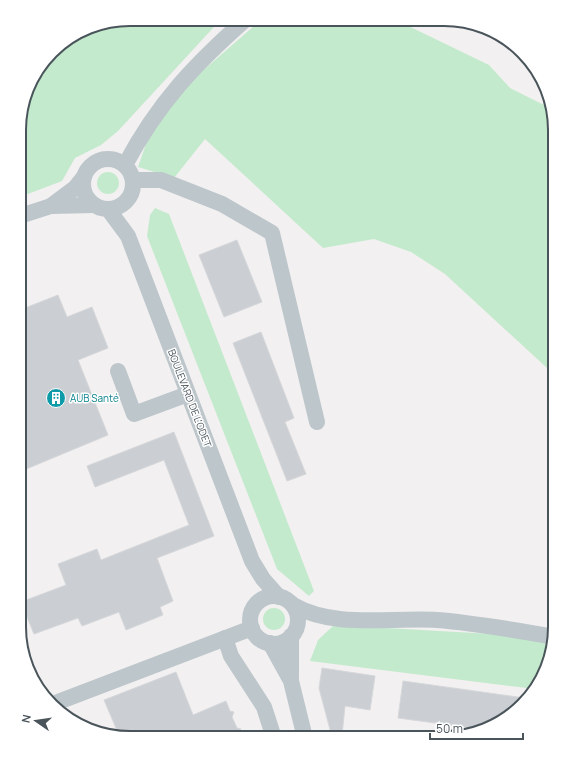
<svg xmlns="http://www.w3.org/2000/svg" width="574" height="757" font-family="Manrope,sans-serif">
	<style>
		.green { fill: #c4eacd }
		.building { fill: #cbced2; stroke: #d5d7da }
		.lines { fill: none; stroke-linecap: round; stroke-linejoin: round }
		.minor { stroke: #bdc6cb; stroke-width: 16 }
		.labels { text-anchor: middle; stroke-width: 3; stroke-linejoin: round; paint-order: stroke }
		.culture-label { font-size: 10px; fill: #0d838f; stroke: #fff; text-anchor: start }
		.street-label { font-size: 10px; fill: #4a555b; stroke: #fff }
		.rim { fill: none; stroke: #4a555b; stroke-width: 2 }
	</style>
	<rect width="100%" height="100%" fill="#f2f0f0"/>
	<!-- green -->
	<g class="green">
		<path d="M130,19H224L213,28L118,131L101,145L75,158L62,181L20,197V116L34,75L57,46L94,25Z"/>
		<path d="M262,19L396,20L489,65L510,88L550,108L555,130V372L547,368L445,274L411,252L374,239L323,248L205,139L174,178L138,167L147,141L184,87Z"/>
		<circle cx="108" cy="183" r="11"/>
		<path d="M155,208L169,214L314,591L309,596L277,569L147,236L150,215Z"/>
		<circle cx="274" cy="619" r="11"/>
		<path d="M334,625L512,635L551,645L535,689L310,661L318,640Z"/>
	</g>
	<!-- building -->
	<g class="building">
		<path d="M237,240L262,302L224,317L199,255Z"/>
		<path d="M58,295L67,317L92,307L108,348L78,360L108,435L19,472L20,310Z"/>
		<path d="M261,332L294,418L285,422L306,474L287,481L233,343Z"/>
		<path d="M174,432L214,536L157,558L173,601L160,607L163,615L126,630L119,612L82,626L78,618L34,634L21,602L66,585L58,564L97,549L101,560L189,525L164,460L95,487L87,466Z"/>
		<path d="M322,668L375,676L370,710L345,706L342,735L332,737L319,688Z"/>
		<path d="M176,672L193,715L226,701L230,711L234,712L232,717L237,728L241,729L237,737H125L123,733L119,735L104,700Z"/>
		<path d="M403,681L496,694L525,698L493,726L480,729L398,718Z"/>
	</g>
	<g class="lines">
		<!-- minor -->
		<g class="minor">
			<circle cx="108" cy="184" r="25"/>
			<path d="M125,165C158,103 194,65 246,19"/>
			<path d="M133,180H161L222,204L272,233L317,422"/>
			<path d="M51,206L75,188L83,178"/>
			<path d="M108,209L128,236L252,561L263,579L279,597"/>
			<path d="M20,216L51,206L94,205"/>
			<path d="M118,371L134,414L188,394"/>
			<circle cx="274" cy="620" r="24"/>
			<path d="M293,605C335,629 390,617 437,620C476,623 515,630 554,637"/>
			<path d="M225,638L231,656L264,707L274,738"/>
			<path d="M270,643L291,681L305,738"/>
			<path d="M291,677V636"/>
			<path d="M58,702L252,628"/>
		</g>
	</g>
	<!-- icons -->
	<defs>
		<symbol id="building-disc" viewBox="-11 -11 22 22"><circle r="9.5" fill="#0f9aa8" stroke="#fff"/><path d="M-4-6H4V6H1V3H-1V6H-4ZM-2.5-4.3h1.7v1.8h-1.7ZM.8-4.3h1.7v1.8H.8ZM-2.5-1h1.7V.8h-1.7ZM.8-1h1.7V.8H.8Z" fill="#fff"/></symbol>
	</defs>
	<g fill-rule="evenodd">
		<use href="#building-disc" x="45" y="387" width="22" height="22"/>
	</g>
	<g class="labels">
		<!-- culture labels -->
		<g class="culture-label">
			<text x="70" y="402">AUB Santé</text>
		</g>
		<!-- street labels -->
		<g class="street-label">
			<text transform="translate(190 398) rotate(69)" y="4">BOULEVARD DE L'ODET</text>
		</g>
	</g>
	<!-- crop -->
	<path d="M0 0H574V757H0ZM130 26H444A104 104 0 0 1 548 130V627A104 104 0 0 1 444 731H130A104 104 0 0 1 26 627V130A104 104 0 0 1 130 26Z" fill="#fff" fill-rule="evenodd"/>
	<path class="rim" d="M130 26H444A104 104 0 0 1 548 130V627A104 104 0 0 1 444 731H130A104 104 0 0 1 26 627V130A104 104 0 0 1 130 26Z"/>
	<!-- north arrow -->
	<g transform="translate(36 721) rotate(283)" stroke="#ffffff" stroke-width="3" paint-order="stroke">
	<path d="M0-3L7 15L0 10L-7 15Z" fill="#4a555b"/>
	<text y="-6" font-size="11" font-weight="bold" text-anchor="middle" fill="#4a555b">N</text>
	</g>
	<!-- scale -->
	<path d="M430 733v6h93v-6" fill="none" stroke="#4a555b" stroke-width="2"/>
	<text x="436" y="733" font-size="12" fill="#4a555b" stroke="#ffffff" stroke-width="3" paint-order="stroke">50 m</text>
</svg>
